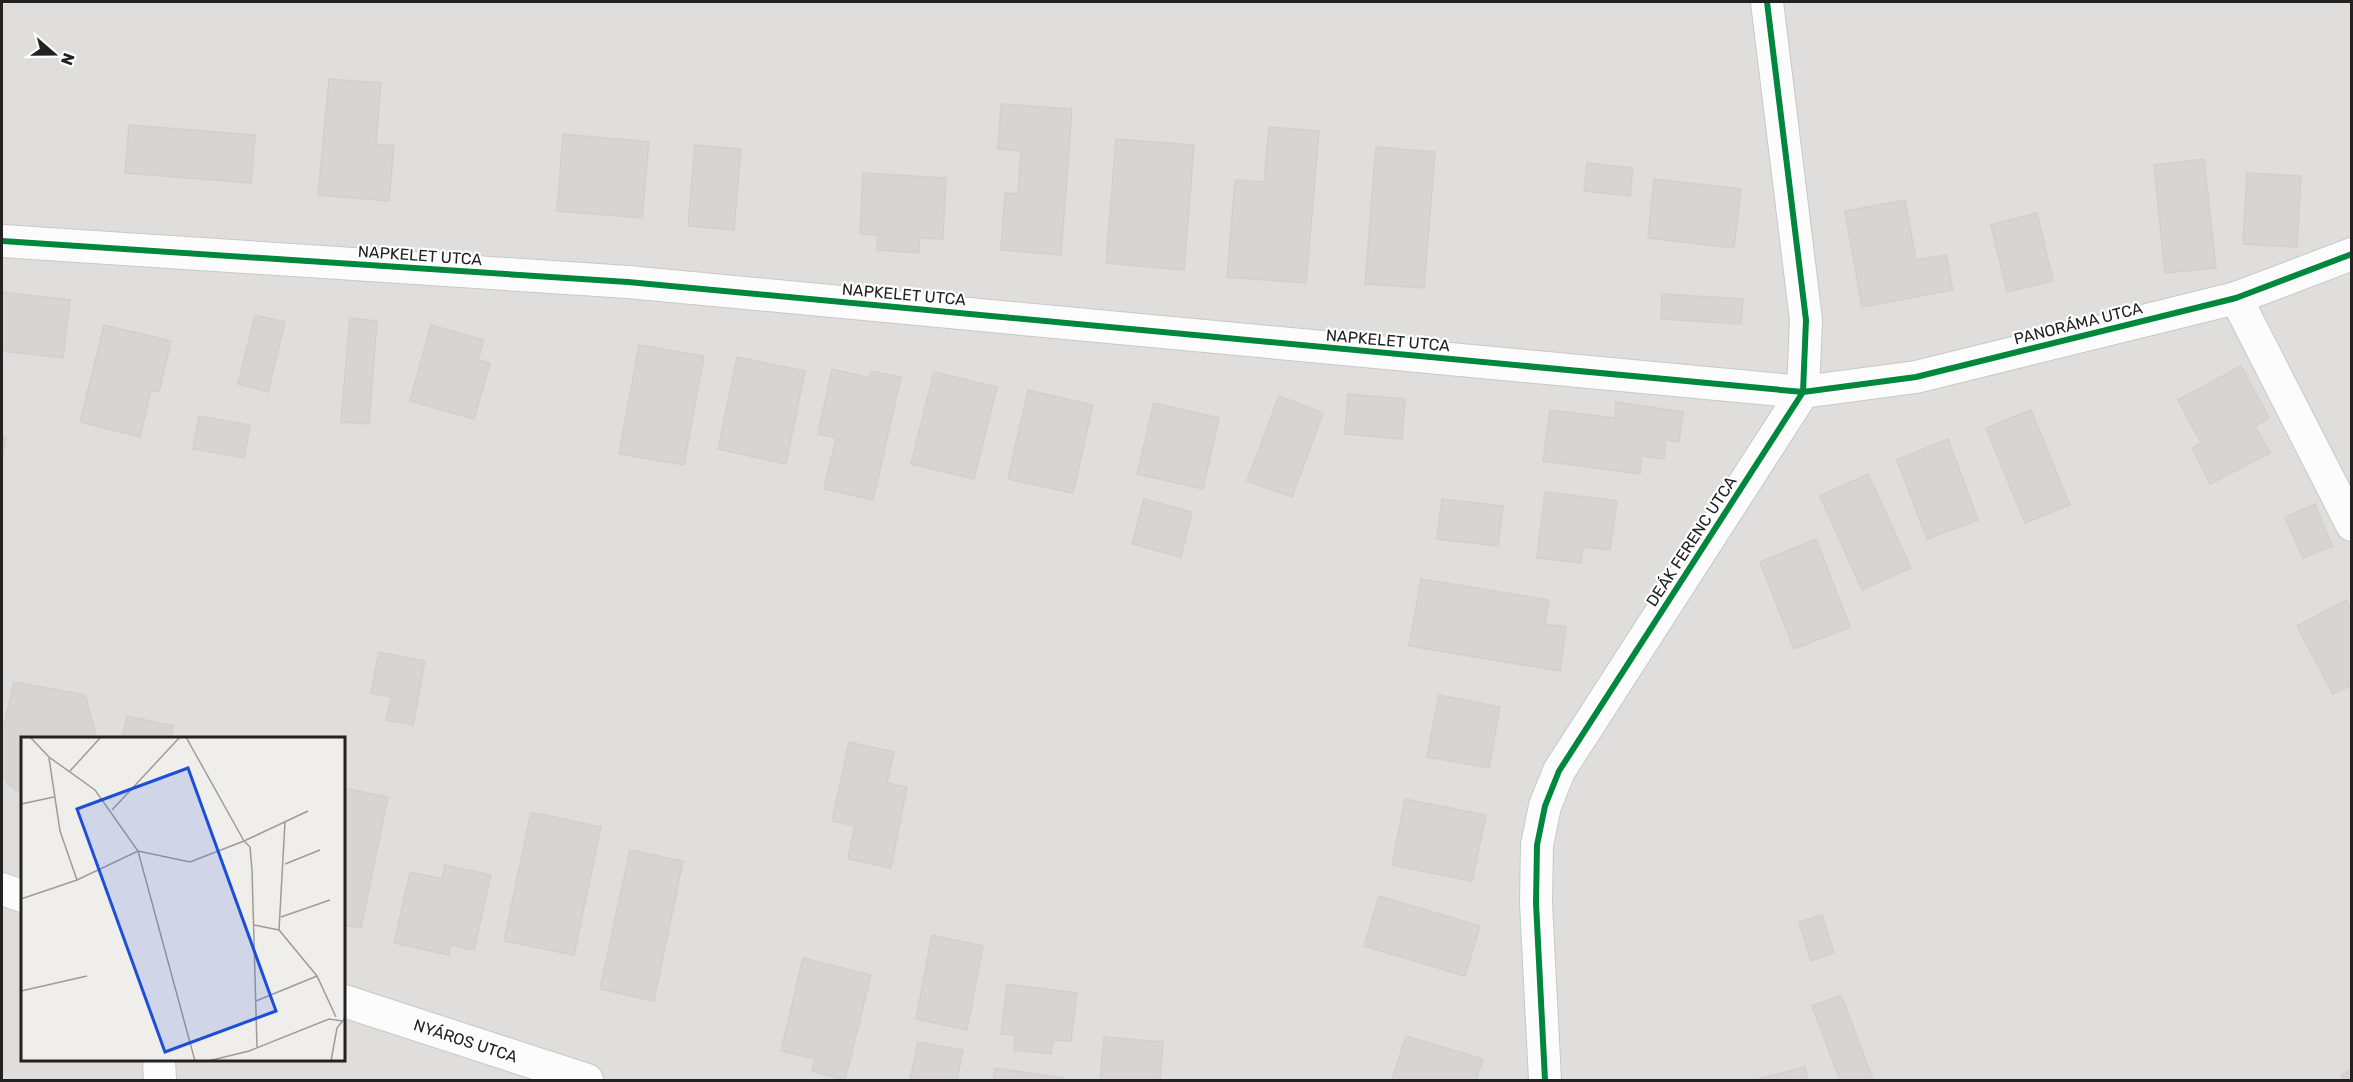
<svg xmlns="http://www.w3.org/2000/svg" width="2353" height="1082" font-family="Rubik,sans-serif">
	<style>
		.residential { fill: #dfdedc; fill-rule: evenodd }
		.building { fill: #d7d4d2; stroke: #d3d0cc; stroke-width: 1.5 }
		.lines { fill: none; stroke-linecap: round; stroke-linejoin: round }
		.street-casing { stroke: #c9c8c7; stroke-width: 34 }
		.street { stroke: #fdfcfc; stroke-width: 32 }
		.cycleway-casing { stroke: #fff; stroke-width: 10 }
		.cycleway { stroke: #00873e; stroke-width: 6 }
		.labels { text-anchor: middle; stroke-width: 4.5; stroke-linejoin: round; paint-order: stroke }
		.street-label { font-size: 16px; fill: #222; stroke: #fff }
		.inset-road { fill: none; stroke: #9e9c9b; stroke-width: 1.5 }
		.view { fill: #1d4ed8; fill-opacity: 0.15; stroke: #1d4ed8; stroke-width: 3 }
		.inset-edge { fill: none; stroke: #222; stroke-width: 3 }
	</style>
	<rect width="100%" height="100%" fill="#f0eeeb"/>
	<!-- residential -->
	<path class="residential" d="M2,2H2351V1080H2ZM22,738H344V1060H22Z"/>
	<!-- building -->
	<g class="building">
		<path d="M329,79L381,83L376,144L394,146L389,201L318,195Z"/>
		<path d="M1001,104L1072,109L1061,255L1001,250L1005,193L1018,194L1021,151L998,149Z"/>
		<path d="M129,125L255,135L251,183L125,173Z"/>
		<path d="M1269,127L1319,131L1306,283L1227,277L1235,180L1264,182Z"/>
		<path d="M563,134L649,142L642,218L557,211Z"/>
		<path d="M1116,139L1194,145L1184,270L1106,263Z"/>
		<path d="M695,145L741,149L734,230L688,226Z"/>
		<path d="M1376,147L1435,152L1424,288L1365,284Z"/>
		<path d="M2204,159L2216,268L2165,273L2154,165Z"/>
		<path d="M1587,163L1633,168L1630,196L1584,191Z"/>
		<path d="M863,173L946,178L943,239L919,238V253L877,250L878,235L860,234Z"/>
		<path d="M2247,173L2301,176L2297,247L2243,244Z"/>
		<path d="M1654,179L1741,189L1734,248L1648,238Z"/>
		<path d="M1905,200L1916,260L1946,255L1953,290L1862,307L1845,211Z"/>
		<path d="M2037,213L2053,281L2007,292L1991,225Z"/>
		<path d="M2,292L70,300L63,358L2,351Z"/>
		<path d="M1662,294L1743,299L1741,324L1661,319Z"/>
		<path d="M255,315L285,322L268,392L238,384Z"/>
		<path d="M350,318L377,321L369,424L341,422Z"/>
		<path d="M104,325L171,341L159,392L151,390L140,437L80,422Z"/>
		<path d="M431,325L484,340L478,360L490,363L474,419L410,401Z"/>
		<path d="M639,345L704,356L684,465L619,454Z"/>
		<path d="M737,357L805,371L786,464L718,449Z"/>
		<path d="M2241,366L2269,418L2255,426L2270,453L2210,484L2192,448L2201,443L2178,400Z"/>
		<path d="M832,369L869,378L871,371L901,377L873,500L824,489L836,438L818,434Z"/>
		<path d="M934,372L997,387L974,479L911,464Z"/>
		<path d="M1028,390L1093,405L1073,493L1008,479Z"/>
		<path d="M1348,394L1405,399L1402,439L1345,434Z"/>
		<path d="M1279,396L1323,413L1292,497L1247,481Z"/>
		<path d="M1616,402L1683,412L1679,442L1666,440L1664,459L1642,456L1640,474L1543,461L1550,410L1615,418Z"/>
		<path d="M1154,403L1219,418L1203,489L1137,474Z"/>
		<path d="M2031,410L2070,505L2025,523L1986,428Z"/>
		<path d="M199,416L250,425L244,458L193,449Z"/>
		<path d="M2,436L6,438L2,460Z"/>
		<path d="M1948,439L1978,520L1927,539L1897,460Z"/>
		<path d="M1868,474L1911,568L1862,590L1820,496Z"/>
		<path d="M1545,492L1617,501L1610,550L1583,547L1581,563L1537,558Z"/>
		<path d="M1144,499L1192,512L1181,557L1132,544Z"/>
		<path d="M1442,499L1503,506L1498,546L1437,539Z"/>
		<path d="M2315,504L2332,546L2303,558L2285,517Z"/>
		<path d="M1816,539L1850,627L1794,649L1760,562Z"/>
		<path d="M1421,579L1549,600L1545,624L1566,627L1560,671L1409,646Z"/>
		<path d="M2346,600L2352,610V685L2333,694L2297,626Z"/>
		<path d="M379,652L425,661L413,725L386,720L391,697L371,693Z"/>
		<path d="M14,682L85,695L97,738H22V794L11,787L2,775V734Z"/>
		<path d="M1439,695L1500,707L1489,768L1427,757Z"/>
		<path d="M127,716L173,726L171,736L184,738H122Z"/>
		<path d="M849,742L894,752L887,783L907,787L891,868L848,859L855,826L832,821Z"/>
		<path d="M344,788L388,797L361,928L344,925Z"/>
		<path d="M1405,799L1486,815L1472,881L1392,865Z"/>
		<path d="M531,812L601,827L574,955L504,941Z"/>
		<path d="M630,850L683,861L654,1001L600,989Z"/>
		<path d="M445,865L491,875L474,950L451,945L449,955L394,943L410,872L442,879Z"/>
		<path d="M1379,896L1480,926L1465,976L1364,946Z"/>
		<path d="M1822,915L1834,953L1811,961L1799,922Z"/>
		<path d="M932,935L983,946L967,1030L916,1019Z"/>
		<path d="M803,958L871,975L845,1080L812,1071L815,1059L781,1051Z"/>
		<path d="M1007,984L1077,993L1071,1041L1053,1040L1051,1054L1014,1050L1015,1035L1001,1034Z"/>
		<path d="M1841,995L1873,1080H1840L1812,1006Z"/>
		<path d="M1406,1036L1483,1059L1476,1080H1392Z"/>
		<path d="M1104,1037L1163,1042L1160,1080H1100Z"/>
		<path d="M918,1042L963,1050L957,1080H910Z"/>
		<path d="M1805,1067L1808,1080H1755Z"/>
		<path d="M995,1068L1063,1078L1062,1080H993Z"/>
		<path d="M2352,1070V1080H2344L2341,1075Z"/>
	</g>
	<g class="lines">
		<defs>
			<g id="street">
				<path d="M2,241L628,282L1803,392L1916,377L2236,298L2352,254"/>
				<path d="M2236,298L2352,525"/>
				<path d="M2,889L22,896"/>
				<path id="s1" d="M344,1001L587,1080"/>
				<path d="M159,1060L160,1080"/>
				<path d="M1545,1080L1536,903L1537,845L1545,806L1559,771L1803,392L1806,320L1767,2"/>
			</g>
		</defs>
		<!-- street casing -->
		<use href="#street" class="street-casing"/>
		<!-- street -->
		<use href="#street" class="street"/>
		<defs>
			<g id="cycleway">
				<path d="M2,241L628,282L1803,392L1916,377L2236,298L2352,254"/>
				<path d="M1545,1080L1536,903L1537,845L1545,806L1559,771L1803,392L1806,320L1767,2"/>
			</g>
		</defs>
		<!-- cycleway casing -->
		<use href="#cycleway" class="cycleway-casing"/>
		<!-- cycleway -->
		<use href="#cycleway" class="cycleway"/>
	</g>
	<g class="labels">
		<!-- street labels -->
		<g class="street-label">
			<text transform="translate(420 255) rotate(4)" y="6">NAPKELET UTCA</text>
			<text transform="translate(904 294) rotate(5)" y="6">NAPKELET UTCA</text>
			<text transform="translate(2078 323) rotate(-14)" y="6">PANORÁMA UTCA</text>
			<text transform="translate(1388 340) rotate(5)" y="6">NAPKELET UTCA</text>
			<text transform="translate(1691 541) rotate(-57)" y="6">DEÁK FERENC UTCA</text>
			<text dy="6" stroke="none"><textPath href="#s1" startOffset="128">NYÁROS UTCA</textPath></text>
		</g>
	</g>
	<!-- overview -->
	<g transform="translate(21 737)">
		<rect width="324" height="324" fill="#f0eeeb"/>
		<path class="inset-road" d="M9,0L28,20L74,53L117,114L174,324M28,21L39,94L56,143M49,34L80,0M0,67L33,60M91,73L159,0M264,127L299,113M0,162L56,143L117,114L169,125L223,104L165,0M260,180L309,163M233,188L258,193L296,239L315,280M258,193L264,85M0,254L66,239M235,264L296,239M236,310L231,133L229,110L223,104L287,74M187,324L228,314L308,282L321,284M310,324L316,291L324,281"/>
		<path class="view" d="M167,31L255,274L144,315L56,72Z"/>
		<rect width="324" height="324" class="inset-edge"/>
	</g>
	<!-- border -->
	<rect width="2353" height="1082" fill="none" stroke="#222222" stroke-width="6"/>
	<!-- north arrow -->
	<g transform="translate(54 54) rotate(110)" stroke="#ffffff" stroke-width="4.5" paint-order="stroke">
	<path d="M0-4.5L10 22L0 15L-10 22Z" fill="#222222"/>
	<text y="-9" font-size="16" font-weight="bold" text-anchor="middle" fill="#222222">N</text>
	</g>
</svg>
